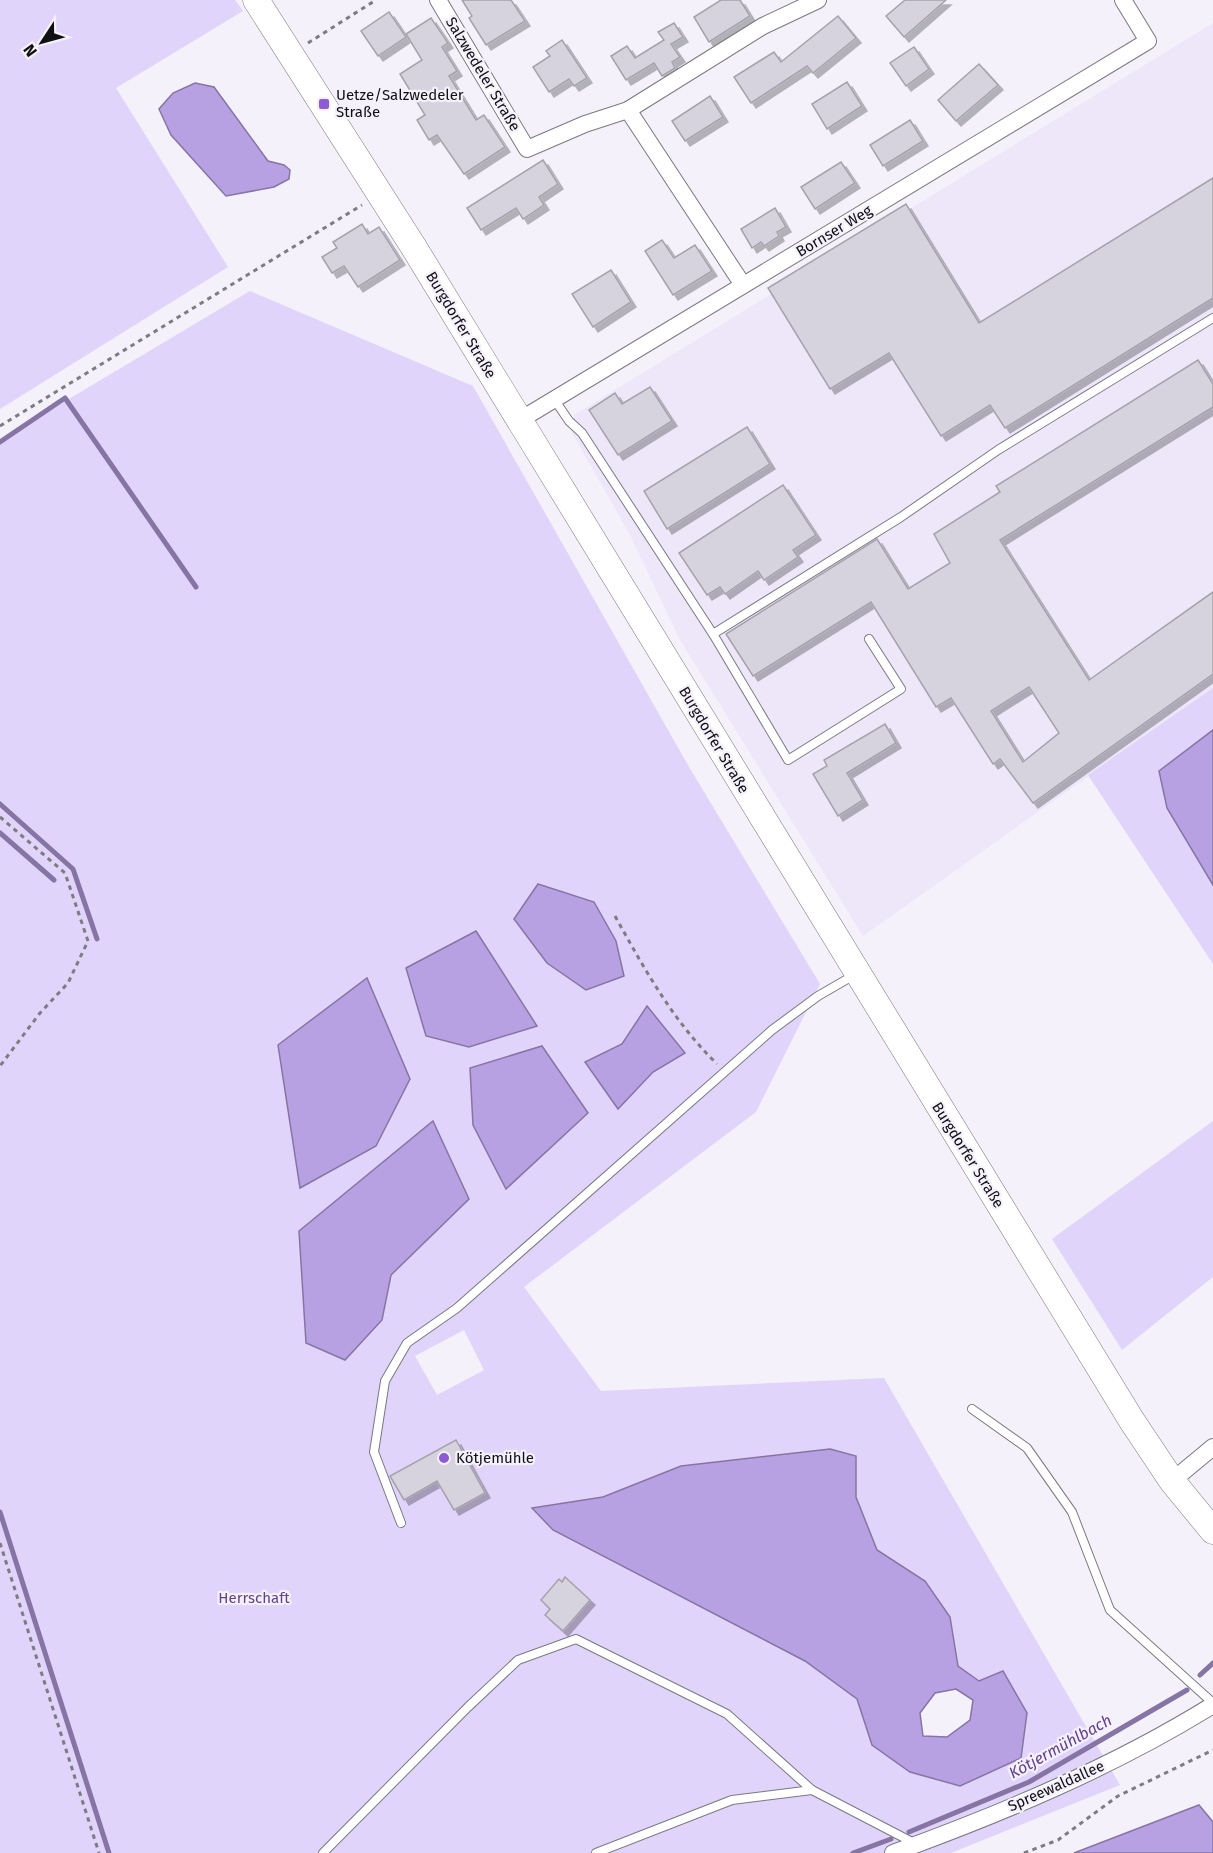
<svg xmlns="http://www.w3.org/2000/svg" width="1213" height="1853" font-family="'Fira Sans',sans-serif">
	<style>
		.built { fill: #ede7f9 }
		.green { fill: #e1d4fa; fill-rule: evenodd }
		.water { fill: #b8a1e2; stroke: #8675a4; stroke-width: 1.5; fill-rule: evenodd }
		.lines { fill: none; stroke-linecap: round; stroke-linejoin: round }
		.stream { stroke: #8675a4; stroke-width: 5 }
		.building { fill: #d7d3de; stroke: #a5a2ac; stroke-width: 1.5; fill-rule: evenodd; filter: url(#shadow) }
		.service-casing { stroke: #7b7881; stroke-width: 10 }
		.minor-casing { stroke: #7b7881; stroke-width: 18 }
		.primary-casing { stroke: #7b7881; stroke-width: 27 }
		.path { stroke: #7e7c83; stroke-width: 3; stroke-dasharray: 4.5 4.5; stroke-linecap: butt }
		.service { stroke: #fff; stroke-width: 8 }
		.minor { stroke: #fff; stroke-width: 16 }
		.primary { stroke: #fff; stroke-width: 26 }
		.poi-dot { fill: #8f5bd4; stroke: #f4f1fb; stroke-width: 2 }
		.labels { text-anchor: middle; stroke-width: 4.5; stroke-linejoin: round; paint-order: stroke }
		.street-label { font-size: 15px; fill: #100f12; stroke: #f4f1fb }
		.poi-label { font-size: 15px; fill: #100f12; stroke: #f4f1fb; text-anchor: start }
		.park-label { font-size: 15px; fill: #62418f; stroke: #f4f1fb }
		.water-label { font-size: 16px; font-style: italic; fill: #62418f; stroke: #f4f1fb }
	</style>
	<defs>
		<filter id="shadow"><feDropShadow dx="5" dy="5" stdDeviation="0" flood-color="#0004"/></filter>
	</defs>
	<rect width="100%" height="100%" fill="#f4f1fb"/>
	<!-- built -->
	<path class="built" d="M1213,23V688L863,936L680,640L630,535L572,433L574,415Z"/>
	<!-- green -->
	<g class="green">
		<path d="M0,0H235L243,11L116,88L228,267L0,409Z"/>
		<path d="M250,291L473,386L689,767L820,984L756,1112L524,1287L601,1391L884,1378L1120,1785L951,1853H0V440ZM622,1044L685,1053L653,1072L618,1109L585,1063ZM418,1248L391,1275L382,1320L306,1343ZM464,1330L484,1370L437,1395L415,1356ZM856,1456V1497L877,1550L925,1581L950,1617L958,1666L979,1681L1003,1671L960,1786L872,1745L857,1699L805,1661L553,1530L533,1508L603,1497L682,1466Z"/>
		<path d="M1213,688V730L1159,771L1167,808L1213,885V964L1088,775Z"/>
		<path d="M1213,1121V1277L1122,1350L1052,1239Z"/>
	</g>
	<!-- water -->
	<g class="water">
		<path d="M195,83L214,87L268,161L284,165L290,170L289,179L274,187L226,196L171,135L159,109L173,93Z"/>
		<path d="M1213,730V885L1167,808L1159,771Z"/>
		<path d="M538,884L594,902L616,941L624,976L586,990L547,963L514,919Z"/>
		<path d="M476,931L537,1026L469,1047L426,1036L406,968Z"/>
		<path d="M367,978L410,1079L376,1146L300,1188L278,1045Z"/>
		<path d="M647,1006L685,1053L653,1072L618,1109L585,1062L622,1044Z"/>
		<path d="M542,1046L588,1113L506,1189L473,1125L470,1068Z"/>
		<path d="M433,1121L469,1199L391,1275L382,1320L345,1360L306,1343L299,1231Z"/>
		<path d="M830,1449L856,1456V1497L877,1550L925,1581L950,1617L958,1666L979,1681L1003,1671L1027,1713L1021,1758L960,1786L910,1772L872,1745L857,1699L805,1661L553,1530L532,1508L603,1497L681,1466ZM956,1689L973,1700L970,1720L947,1737L923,1736L920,1713L935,1693Z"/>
		<path d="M1199,1805L1213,1822V1853H1074Z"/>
	</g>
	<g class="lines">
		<!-- stream -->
		<g class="stream">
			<path d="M0,442L65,398L196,587"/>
			<path d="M0,804L73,869L97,939"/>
			<path d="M0,833L54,880"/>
			<path d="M0,1512L109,1853"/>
			<path d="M1200,1675L1213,1663"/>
			<path d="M909,1832L1029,1782L1187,1690"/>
			<path d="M853,1853L891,1839"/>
		</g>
	</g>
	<!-- building -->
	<g class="building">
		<path d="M462,0H511L525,21L486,45L469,18L472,16Z"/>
		<path d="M721,0H740L750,16L709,42L694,17Z"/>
		<path d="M905,0H946L904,37L886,16Z"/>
		<path d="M389,12L406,37L378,56L361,31Z"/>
		<path d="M838,16L856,38L813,73L807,66L751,103L734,77L774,52L781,62Z"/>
		<path d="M431,18L448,43L442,47L457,71L449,76L476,120L484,115L505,147L464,174L437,135L429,140L417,120L425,115L400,74L422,60L406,34Z"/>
		<path d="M674,23L683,37L671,44L680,57L672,62L675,68L662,76L654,63L626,80L611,56L627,46L635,58L664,40L658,32Z"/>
		<path d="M562,40L587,78L574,86L569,79L549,92L533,67L550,56L546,51Z"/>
		<path d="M914,47L929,69L906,86L890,63Z"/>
		<path d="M979,64L998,85L956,121L938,100Z"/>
		<path d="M847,82L862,106L827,129L812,104Z"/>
		<path d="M710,96L723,117L685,141L672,121Z"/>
		<path d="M910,120L923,141L883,166L870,145Z"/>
		<path d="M543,160L558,184L539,197L544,205L523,219L516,208L481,230L467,208Z"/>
		<path d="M841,162L855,183L815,209L801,187Z"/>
		<path d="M1213,178V298L1005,428L990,405L941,436L889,353L830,389L768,288L906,204L979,323Z"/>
		<path d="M775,208L786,227L777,232L779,236L764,246L761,242L752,248L741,229Z"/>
		<path d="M362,224L368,234L379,227L400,260L358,287L344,266L332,273L322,257L337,248L333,242Z"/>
		<path d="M662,240L674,258L695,245L712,271L673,295L645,251Z"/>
		<path d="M611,270L631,302L593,327L572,294Z"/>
		<path d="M1198,360L1213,384V407L1000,540L1089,680L1213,592V674L1033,803L1000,759L993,764L951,698L936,707L871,602L753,676L726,634L877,539L908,589L950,563L934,534L1000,492L996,486ZM1029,687L1059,733L1023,762L991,711Z"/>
		<path d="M650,387L672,421L618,455L589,410L615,393L622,404Z"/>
		<path d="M747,427L770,464L667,529L644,491Z"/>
		<path d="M783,485L816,535L793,550L798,557L764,580L758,571L725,594L720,587L707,595L679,553Z"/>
		<path d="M885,724L896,743L847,773L863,800L838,816L813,774L827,766L824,760Z"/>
		<path d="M456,1440L485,1493L454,1510L437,1481L404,1500L390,1476Z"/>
		<path d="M565,1577L590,1600L563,1631L545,1615L550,1609L541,1600L559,1579L562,1582Z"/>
	</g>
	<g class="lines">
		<defs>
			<g id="service">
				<path d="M554,399L569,421L582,433L713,634L901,517L998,450L1213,318"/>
				<path d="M713,634L788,760L901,689L869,639"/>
				<path d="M972,1409L1027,1448L1072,1512L1110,1610L1213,1703"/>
				<path d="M401,1523L374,1452L385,1381L407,1343L457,1308L772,1030L818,996L856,974"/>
				<path d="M323,1853L468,1707L518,1660L576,1639L727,1714L812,1790L916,1844"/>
				<path d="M596,1853L732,1800L812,1790"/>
			</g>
			<g id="minor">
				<path d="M438,0L527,149L585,124L628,110L763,26L818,0"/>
				<path d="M628,110L743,285"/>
				<path d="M520,420L1148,41L1123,0"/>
				<path d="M1172,1481L1213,1447"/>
				<path d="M893,1853C1003,1813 1113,1767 1213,1705"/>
			</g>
			<path id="primary" d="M256,0L413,246L1132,1421L1172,1481L1213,1531"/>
		</defs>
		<!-- service casing -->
		<use href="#service" class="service-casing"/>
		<!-- minor casing -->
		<use href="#minor" class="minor-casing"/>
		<!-- primary casing -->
		<use href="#primary" class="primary-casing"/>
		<!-- path -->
		<g class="path">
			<path d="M308,43L376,0"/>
			<path d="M0,426L362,205"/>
			<path d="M0,817L65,873L88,941L68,983L40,1013L0,1066"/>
			<path d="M615,916C645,970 673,1021 717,1064"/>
			<path d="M0,1543L99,1853"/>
			<path d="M1024,1853L1058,1840L1118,1796L1213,1750"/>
		</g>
		<!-- service -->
		<use href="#service" class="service"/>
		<!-- minor -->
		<use href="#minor" class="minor"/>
		<!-- primary -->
		<use href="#primary" class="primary"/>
	</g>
	<!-- markers -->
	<g class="poi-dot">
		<rect x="318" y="98" width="12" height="12" rx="3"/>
		<circle cx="444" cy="1458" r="6"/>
	</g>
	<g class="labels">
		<!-- street labels -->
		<g class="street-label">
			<text transform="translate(483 74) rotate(59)" y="5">Salzwedeler Straße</text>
			<text transform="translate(834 231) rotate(-31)" y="5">Bornser Weg</text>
			<text transform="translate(461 325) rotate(59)" y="5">Burgdorfer Straße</text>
			<text transform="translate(714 740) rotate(59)" y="5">Burgdorfer Straße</text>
			<text transform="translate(968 1155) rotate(58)" y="5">Burgdorfer Straße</text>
			<text transform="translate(1056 1786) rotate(-24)" y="5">Spreewaldallee</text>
		</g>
		<!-- poi labels -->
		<g class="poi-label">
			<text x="336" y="100">Uetze/Salzwedeler<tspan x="336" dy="17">Straße</tspan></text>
			<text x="456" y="1463">Kötjemühle</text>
		</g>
		<!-- park labels -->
		<g class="park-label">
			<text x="254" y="1603">Herrschaft</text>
		</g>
		<!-- water labels -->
		<g class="water-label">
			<text transform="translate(1060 1746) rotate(-29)" y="6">Kötjermühlbach</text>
		</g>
	</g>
	<!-- north arrow -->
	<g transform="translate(42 42) rotate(234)" stroke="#f4f1fb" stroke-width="4.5" paint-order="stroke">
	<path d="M0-4.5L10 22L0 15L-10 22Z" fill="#100f12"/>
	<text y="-9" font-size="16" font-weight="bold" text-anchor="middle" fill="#100f12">N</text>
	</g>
</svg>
